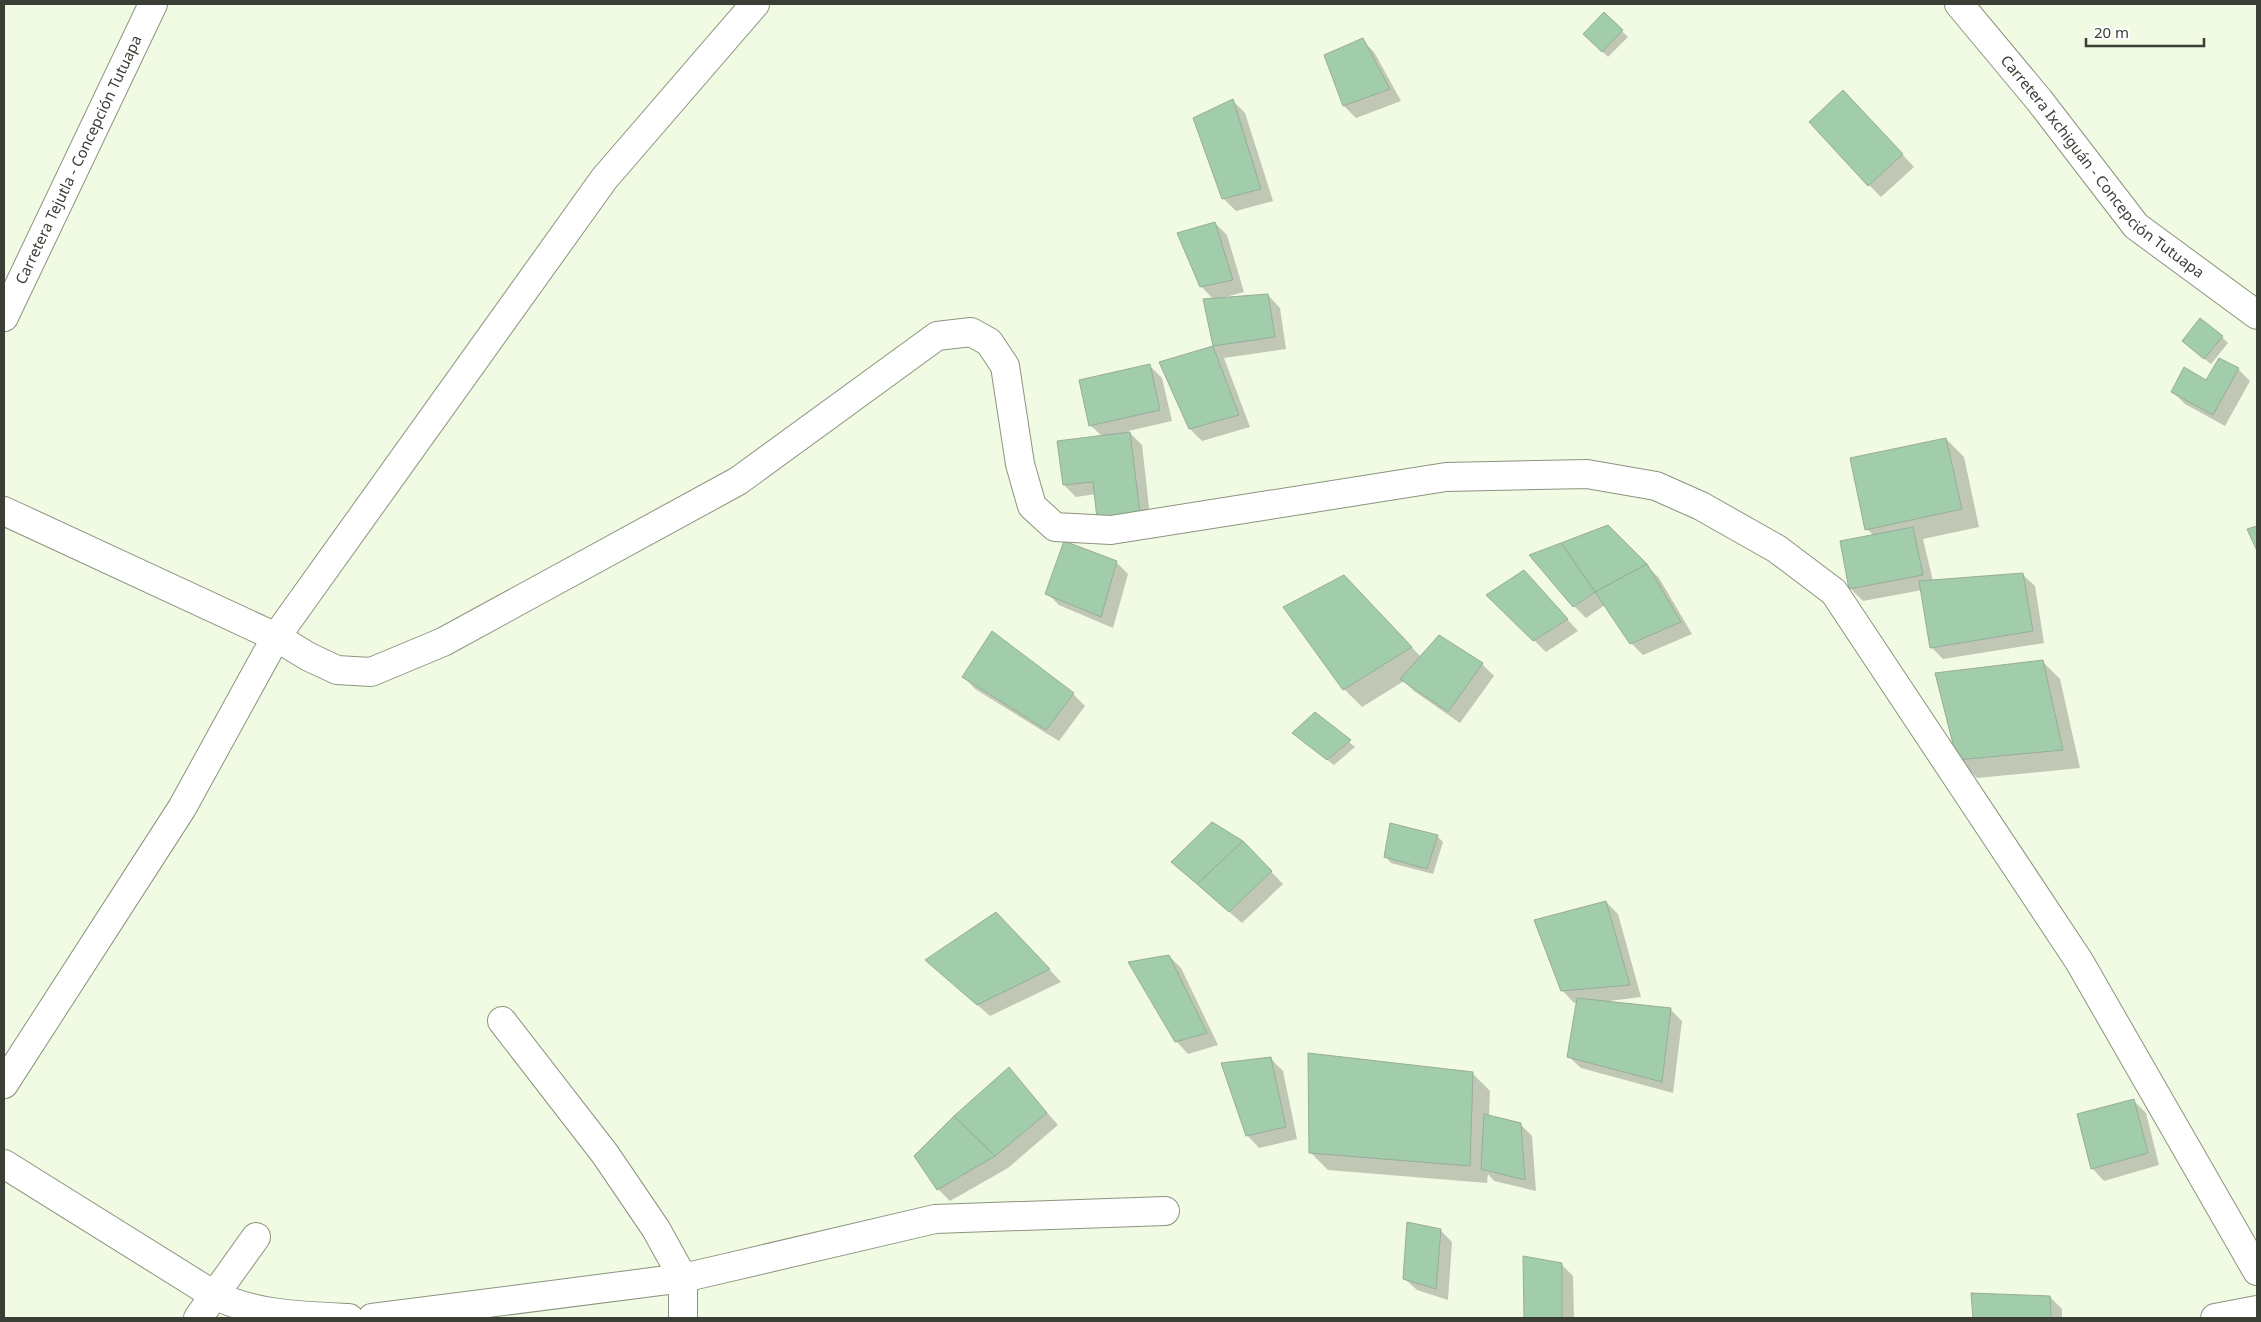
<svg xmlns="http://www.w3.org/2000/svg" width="2261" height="1322" font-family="'Noto Sans',sans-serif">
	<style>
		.shadow { fill: #0003 }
		.building { fill: #a1cdaa; stroke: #98ac9c }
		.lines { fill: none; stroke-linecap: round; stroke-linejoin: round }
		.minor-casing { stroke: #8b947f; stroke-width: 30 }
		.tertiary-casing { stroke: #8b947f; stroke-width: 30 }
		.minor { stroke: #fff; stroke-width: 28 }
		.tertiary { stroke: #fff; stroke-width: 28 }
		.labels { text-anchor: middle; stroke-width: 5; stroke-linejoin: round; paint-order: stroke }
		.street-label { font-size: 15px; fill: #3a3e35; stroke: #fff }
	</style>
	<rect width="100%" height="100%" fill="#f1fae3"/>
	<!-- shadow -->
	<g class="shadow">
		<path d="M1604,14L1628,37L1608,57L1585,34Z"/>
		<path d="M1362,40L1374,52L1401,101L1356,118L1344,106Z"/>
		<path d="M1233,101L1245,113L1273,201L1236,211L1224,199L1194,119Z"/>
		<path d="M1855,103L1914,167L1881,197L1869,185Z"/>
		<path d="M1215,223L1227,235L1244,292L1218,299L1268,295L1280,308L1286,349L1224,358L1250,427L1202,441L1190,429L1161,363L1214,347L1205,300L1213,299L1201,286Z"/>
		<path d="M2222,337L2228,343L2211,364L2189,347Z"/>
		<path d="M1150,366L1162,378L1172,421L1128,431L1142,445L1151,525L1096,494L1076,497L1064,485L1102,436L1090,425Z"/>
		<path d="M2238,369L2250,381L2225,426L2185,404L2173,392Z"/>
		<path d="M1946,439L1964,457L1979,527L1923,539L1933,581L2022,574L2035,586L2044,643L1943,659L1931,647L1922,590L1863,601L1851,589L1841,542L1874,536L1867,529Z"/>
		<path d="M1608,526L1659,578L1692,634L1643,655L1631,643L1605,605L1586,618L1574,606Z"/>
		<path d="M1116,562L1128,574L1113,628L1059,605L1047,593Z"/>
		<path d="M1535,584L1578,631L1546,652L1488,595Z"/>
		<path d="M1362,595L1421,657L1482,664L1494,676L1460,723L1414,691L1404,681L1362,707L1344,689Z"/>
		<path d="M2042,661L2060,679L2080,768L1977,778L1959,760Z"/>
		<path d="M963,676L1073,694L1085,706L1059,741L975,689Z"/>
		<path d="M1315,714L1355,747L1334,765L1300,739Z"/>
		<path d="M1437,836L1443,842L1433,874L1391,863L1386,857Z"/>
		<path d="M1255,855L1283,884L1242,923L1172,862Z"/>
		<path d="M1606,902L1618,914L1641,997L1601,1002L1670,1009L1682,1021L1673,1093L1581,1068L1568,1056L1578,1002L1574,1003L1562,990Z"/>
		<path d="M1008,925L1061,982L990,1016L939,971Z"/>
		<path d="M1169,956L1181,968L1218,1045L1188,1054L1176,1041Z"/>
		<path d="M1271,1059L1283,1071L1297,1139L1259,1148L1247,1135Z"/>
		<path d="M1009,1069L1058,1125L1008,1168L950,1201L938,1189Z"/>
		<path d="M1472,1073L1490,1091L1489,1116L1520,1124L1532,1136L1536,1191L1494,1181L1488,1174L1487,1183L1328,1170L1310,1152Z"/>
		<path d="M2134,1101L2146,1113L2159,1165L2104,1181L2092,1168Z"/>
		<path d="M1440,1230L1452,1242L1448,1300L1417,1290L1404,1278Z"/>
		<path d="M1524,1258L1561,1264L1573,1276L1574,1318H1525Z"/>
		<path d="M1973,1294L2050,1297L2062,1309V1318H1975Z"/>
	</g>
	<!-- building -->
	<g class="building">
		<path d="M1604,12L1623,30L1602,52L1583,34Z"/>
		<path d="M1363,38L1390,89L1343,106L1324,55Z"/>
		<path d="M1843,90L1903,154L1868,186L1809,122Z"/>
		<path d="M1233,99L1261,189L1222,199L1193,118Z"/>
		<path d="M1215,222L1233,280L1200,287L1177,233Z"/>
		<path d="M1268,294L1275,337L1213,346L1203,299Z"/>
		<path d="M2200,318L2223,336L2204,359L2182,341Z"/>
		<path d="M1213,346L1239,415L1189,429L1159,362Z"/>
		<path d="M2219,358L2239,368L2213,415L2171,392L2184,367L2206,380Z"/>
		<path d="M1150,364L1160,410L1089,426L1079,380Z"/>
		<path d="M1130,432L1140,513L1097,519L1093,482L1063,485L1057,441Z"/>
		<path d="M1946,438L1962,509L1865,530L1850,458Z"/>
		<path d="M1608,525L1647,564L1595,592L1561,543Z"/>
		<path d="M2257,526V551L2247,529Z"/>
		<path d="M1913,527L1923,575L1849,589L1840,541Z"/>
		<path d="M1064,541L1117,561L1101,617L1045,594Z"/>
		<path d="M1561,543L1595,592L1573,607L1529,555Z"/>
		<path d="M1647,564L1681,622L1630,644L1595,592Z"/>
		<path d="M1524,570L1568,619L1533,641L1486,595Z"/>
		<path d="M2023,573L2033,631L1930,648L1919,581Z"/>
		<path d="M1344,575L1412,647L1343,690L1283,607Z"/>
		<path d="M992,631L1074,693L1046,730L962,677Z"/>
		<path d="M1439,635L1483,663L1448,712L1400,679Z"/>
		<path d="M2043,660L2063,750L1957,760L1935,673Z"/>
		<path d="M1315,712L1351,740L1327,760L1292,733Z"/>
		<path d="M1212,822L1243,841L1197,884L1171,862Z"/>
		<path d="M1390,823L1438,835L1427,869L1384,857Z"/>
		<path d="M1243,841L1272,871L1229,912L1197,884Z"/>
		<path d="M1606,901L1630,985L1561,991L1534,920Z"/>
		<path d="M996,912L1050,969L977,1005L925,960Z"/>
		<path d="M1169,955L1207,1033L1175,1042L1128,962Z"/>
		<path d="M1577,998L1671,1008L1662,1082L1567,1057Z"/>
		<path d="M1308,1053L1473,1072L1470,1166L1309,1153Z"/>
		<path d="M1271,1057L1286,1127L1246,1136L1221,1063Z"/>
		<path d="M1009,1067L1047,1113L995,1156L954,1116Z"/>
		<path d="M2134,1099L2148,1153L2091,1169L2077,1114Z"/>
		<path d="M1484,1114L1521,1123L1525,1180L1481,1169Z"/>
		<path d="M954,1116L995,1156L937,1190L914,1156Z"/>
		<path d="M1407,1222L1441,1229L1436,1289L1403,1279Z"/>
		<path d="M1523,1256L1562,1263V1318H1524Z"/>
		<path d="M1971,1293L2050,1296L2051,1318H1973Z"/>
	</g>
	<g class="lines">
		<defs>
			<g id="minor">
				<path d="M4,511L276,637L309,657L337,670L371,672L443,642L738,481L937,336L971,332L989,342L1005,366L1020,464L1032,506L1055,527L1111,530L1446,477L1587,474L1656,486L1701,506L1777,549L1834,592L2079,961L2257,1271"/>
				<path d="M502,1021L605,1154L656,1229L683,1278V1318"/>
				<path d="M4,1084L182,808L276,637L604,179L755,4"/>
				<path d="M4,1164L214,1295C256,1315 304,1316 349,1318"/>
				<path d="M198,1318L256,1237"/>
				<path d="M372,1318L683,1278L935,1219L1165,1211"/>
				<path d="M2215,1318L2257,1310"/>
			</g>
			<g id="tertiary">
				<path id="s1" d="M1959,4L2039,100L2136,226L2257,315"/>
				<path id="s2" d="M4,317L153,4"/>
			</g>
		</defs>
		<!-- minor casing -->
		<use href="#minor" class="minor-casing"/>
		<!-- tertiary casing -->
		<use href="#tertiary" class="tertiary-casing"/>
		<!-- minor -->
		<use href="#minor" class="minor"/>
		<!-- tertiary -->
		<use href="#tertiary" class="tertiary"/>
	</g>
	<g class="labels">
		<!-- street labels -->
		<g class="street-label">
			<text dy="5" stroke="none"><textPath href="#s2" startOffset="174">Carretera Tejutla - Concepción Tutuapa</textPath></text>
			<text dy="5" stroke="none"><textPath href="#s1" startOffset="218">Carretera Ixchiguán - Concepción Tutuapa</textPath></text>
		</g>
	</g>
	<!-- border -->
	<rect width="2261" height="1322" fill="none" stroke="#3a3e35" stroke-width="10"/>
	<!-- scale -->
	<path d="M2086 38v8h118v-8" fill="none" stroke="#3a3e35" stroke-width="2.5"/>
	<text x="2094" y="38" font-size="15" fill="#3a3e35" stroke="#ffffff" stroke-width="4" paint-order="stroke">20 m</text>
</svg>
